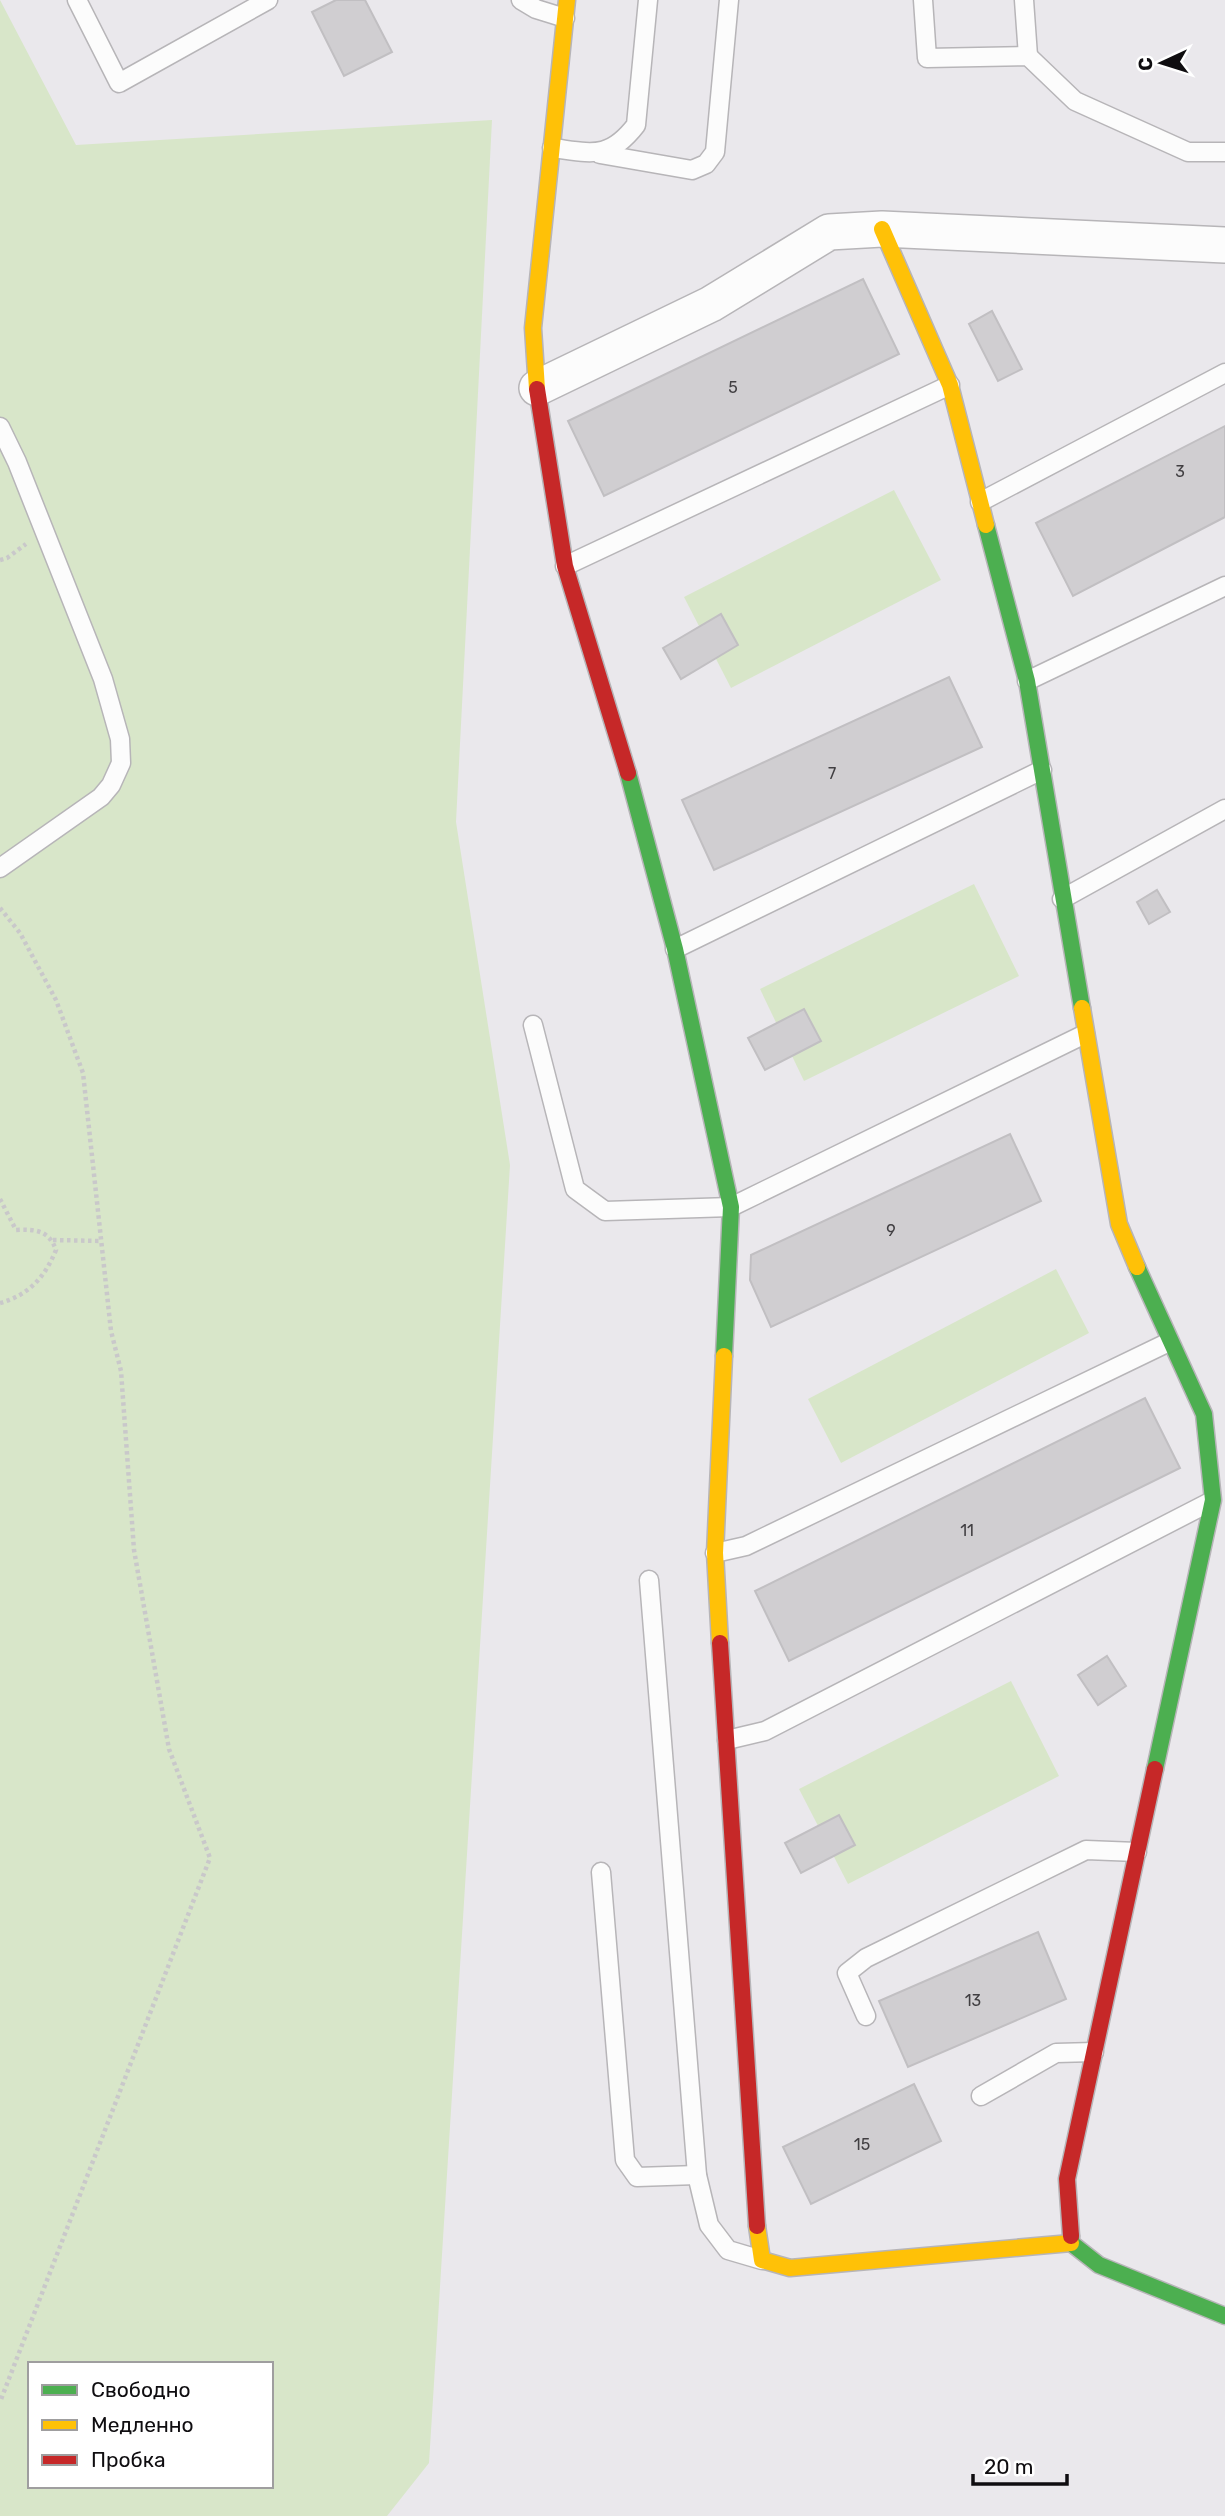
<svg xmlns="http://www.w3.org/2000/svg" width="1225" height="2516" font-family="Rubik,sans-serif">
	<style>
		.green { fill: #d8e6c9; fill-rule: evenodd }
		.building { fill: #d0ced1; stroke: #c1bfc2; stroke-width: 2 }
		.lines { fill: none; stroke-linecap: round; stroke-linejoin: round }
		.lane-casing { stroke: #b7b5b8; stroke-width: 21 }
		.street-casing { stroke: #b7b5b8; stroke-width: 38 }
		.fast-casing { stroke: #b7b5b8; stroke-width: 19 }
		.slow-casing { stroke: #b7b5b8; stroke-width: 19 }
		.jam-casing { stroke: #b7b5b8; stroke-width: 19 }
		.path { stroke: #c9c8ca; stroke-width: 4.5; stroke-dasharray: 3.5 3.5; stroke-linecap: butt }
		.lane { stroke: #fcfcfc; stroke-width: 18 }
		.street { stroke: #fcfcfc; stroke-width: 35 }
		.fast { stroke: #4caf50; stroke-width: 16 }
		.slow { stroke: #ffc107; stroke-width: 16 }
		.jam { stroke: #c62828; stroke-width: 16 }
		.labels { text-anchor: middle; stroke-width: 5; stroke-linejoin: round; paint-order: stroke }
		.number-label { font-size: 16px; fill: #413f42 }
	</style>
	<rect width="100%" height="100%" fill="#eae8ec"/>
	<!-- green -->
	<g class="green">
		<path d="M0,0L76,145L492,120L456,822L510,1165L429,2463L387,2516H0ZM30,2364H271V2486H30Z"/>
		<path d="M894,490L941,580L731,688L684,597Z"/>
		<path d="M974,884L1019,976L804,1081L760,989Z"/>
		<path d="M1056,1269L1089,1333L841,1463L808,1399Z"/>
		<path d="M1011,1681L1059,1776L848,1884L799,1789Z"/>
	</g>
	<!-- building -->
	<g class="building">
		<path d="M336,0H365L392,52L344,76L312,12Z"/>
		<path d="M863,279L899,354L604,496L568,421Z"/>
		<path d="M992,311L1022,369L998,381L969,324Z"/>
		<path d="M1225,426V517L1073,596L1036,523Z"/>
		<path d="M721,614L738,645L681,679L663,648Z"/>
		<path d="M949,677L982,747L714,870L682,800Z"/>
		<path d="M1157,890L1170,912L1149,924L1137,902Z"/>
		<path d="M804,1009L821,1041L765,1070L748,1038Z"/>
		<path d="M1010,1134L1041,1201L771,1327L750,1280L751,1255Z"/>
		<path d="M1145,1398L1180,1468L789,1661L755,1591Z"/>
		<path d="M1107,1656L1126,1686L1098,1705L1078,1675Z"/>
		<path d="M839,1815L855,1845L801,1873L785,1843Z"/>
		<path d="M1038,1932L1066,1999L908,2067L879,2001Z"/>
		<path d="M914,2084L941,2141L811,2204L783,2147Z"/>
	</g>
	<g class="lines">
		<defs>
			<g id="lane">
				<path d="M77,0L119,83L268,0"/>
				<path d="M521,0L536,9L565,18"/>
				<path d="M923,0L927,58L1028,56L1075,101L1188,152H1225"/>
				<path d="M1024,0L1028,56"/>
				<path d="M552,148C592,153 609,160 636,125L648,0"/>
				<path d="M600,154L692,170L706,164L715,152L729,0"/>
				<path d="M0,427L17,462L103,679L120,739L121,763L111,785L101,797L0,868"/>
				<path d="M980,502L1225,373"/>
				<path d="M565,566L950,385"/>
				<path d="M1027,681L1225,586"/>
				<path d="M1062,899L1225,809"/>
				<path d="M675,949L1042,770"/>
				<path d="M533,1025L575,1189L605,1211L731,1207L1085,1034"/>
				<path d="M715,1553L746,1546L1169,1342"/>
				<path d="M649,1580L697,2175L709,2225L728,2250L762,2260"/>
				<path d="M727,1740L765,1731L1210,1502"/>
				<path d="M601,1872L625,2160L637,2177L697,2175"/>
				<path d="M866,2016L847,1973L866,1958L1086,1850L1137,1852"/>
				<path d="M981,2096L1056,2053L1094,2052"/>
			</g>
			<path id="street" d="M537,388L711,304L829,232L882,229L1225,245"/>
			<g id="fast">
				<path d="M986,525L1027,681L1082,1008"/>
				<path d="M628,773L675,949L731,1207L724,1356"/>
				<path d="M1137,1267L1204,1414L1213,1500L1155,1769"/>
				<path d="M1071,2236V2243L1099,2265L1225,2316"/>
			</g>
			<g id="slow">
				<path d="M882,229L950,385L986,525"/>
				<path d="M537,389L533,328L567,0"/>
				<path d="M1082,1008L1119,1224L1137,1267"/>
				<path d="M720,1643L715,1553L724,1356"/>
				<path d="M757,2226L762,2260L790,2268L1071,2243"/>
			</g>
			<g id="jam">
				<path d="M537,389L565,566L628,773"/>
				<path d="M720,1643L757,2226"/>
				<path d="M1071,2236L1067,2179L1155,1769"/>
			</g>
		</defs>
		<!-- lane casing -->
		<use href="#lane" class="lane-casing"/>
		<!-- street casing -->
		<use href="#street" class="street-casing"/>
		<!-- fast casing -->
		<use href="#fast" class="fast-casing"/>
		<!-- slow casing -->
		<use href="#slow" class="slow-casing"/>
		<!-- jam casing -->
		<use href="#jam" class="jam-casing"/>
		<!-- path -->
		<g class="path">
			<path d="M0,560L7,558L26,544"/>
			<path d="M0,908L20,933L56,1000L83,1073L111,1331L121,1371L134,1550L169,1749L210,1858L0,2402"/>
			<path d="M0,1199L16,1230C35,1229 49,1230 56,1250C45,1277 29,1295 0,1303"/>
			<path d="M53,1240L101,1241"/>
		</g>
		<!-- lane -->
		<use href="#lane" class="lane"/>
		<!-- street -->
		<use href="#street" class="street"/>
		<!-- fast -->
		<use href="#fast" class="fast"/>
		<!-- slow -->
		<use href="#slow" class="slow"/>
		<!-- jam -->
		<use href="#jam" class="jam"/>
	</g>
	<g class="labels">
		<!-- number labels -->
		<g class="number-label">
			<text x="733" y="393">5</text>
			<text x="1180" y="477">3</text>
			<text x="832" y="779">7</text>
			<text x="891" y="1236">9</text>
			<text x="967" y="1536">11</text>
			<text x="973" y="2006">13</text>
			<text x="862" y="2150">15</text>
		</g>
	</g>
	<!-- legend -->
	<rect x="28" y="2362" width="245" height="126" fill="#ffffff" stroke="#9f9e9f" stroke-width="2"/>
	<rect x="42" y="2385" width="35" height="10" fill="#4caf50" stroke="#9f9e9f" stroke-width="2"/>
	<text x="91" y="2397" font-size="21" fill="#0f0d10">Свободно</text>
	<rect x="42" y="2420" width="35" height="10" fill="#ffc107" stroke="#9f9e9f" stroke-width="2"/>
	<text x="91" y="2432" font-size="21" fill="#0f0d10">Медленно</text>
	<rect x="42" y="2455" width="35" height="10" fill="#c62828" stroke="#9f9e9f" stroke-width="2"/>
	<text x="91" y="2467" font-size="21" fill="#0f0d10">Пробка</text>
	<!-- north arrow -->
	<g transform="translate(1162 63) rotate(266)" stroke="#ffffff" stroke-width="5" paint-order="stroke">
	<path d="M0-5L12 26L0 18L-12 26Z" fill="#0f0d10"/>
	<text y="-10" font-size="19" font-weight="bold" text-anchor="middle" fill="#0f0d10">С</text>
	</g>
	<!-- scale -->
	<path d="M973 2474v10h94v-10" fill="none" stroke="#0f0d10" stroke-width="3.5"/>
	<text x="984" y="2474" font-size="21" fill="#0f0d10" stroke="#ffffff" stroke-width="5" paint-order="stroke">20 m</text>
</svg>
